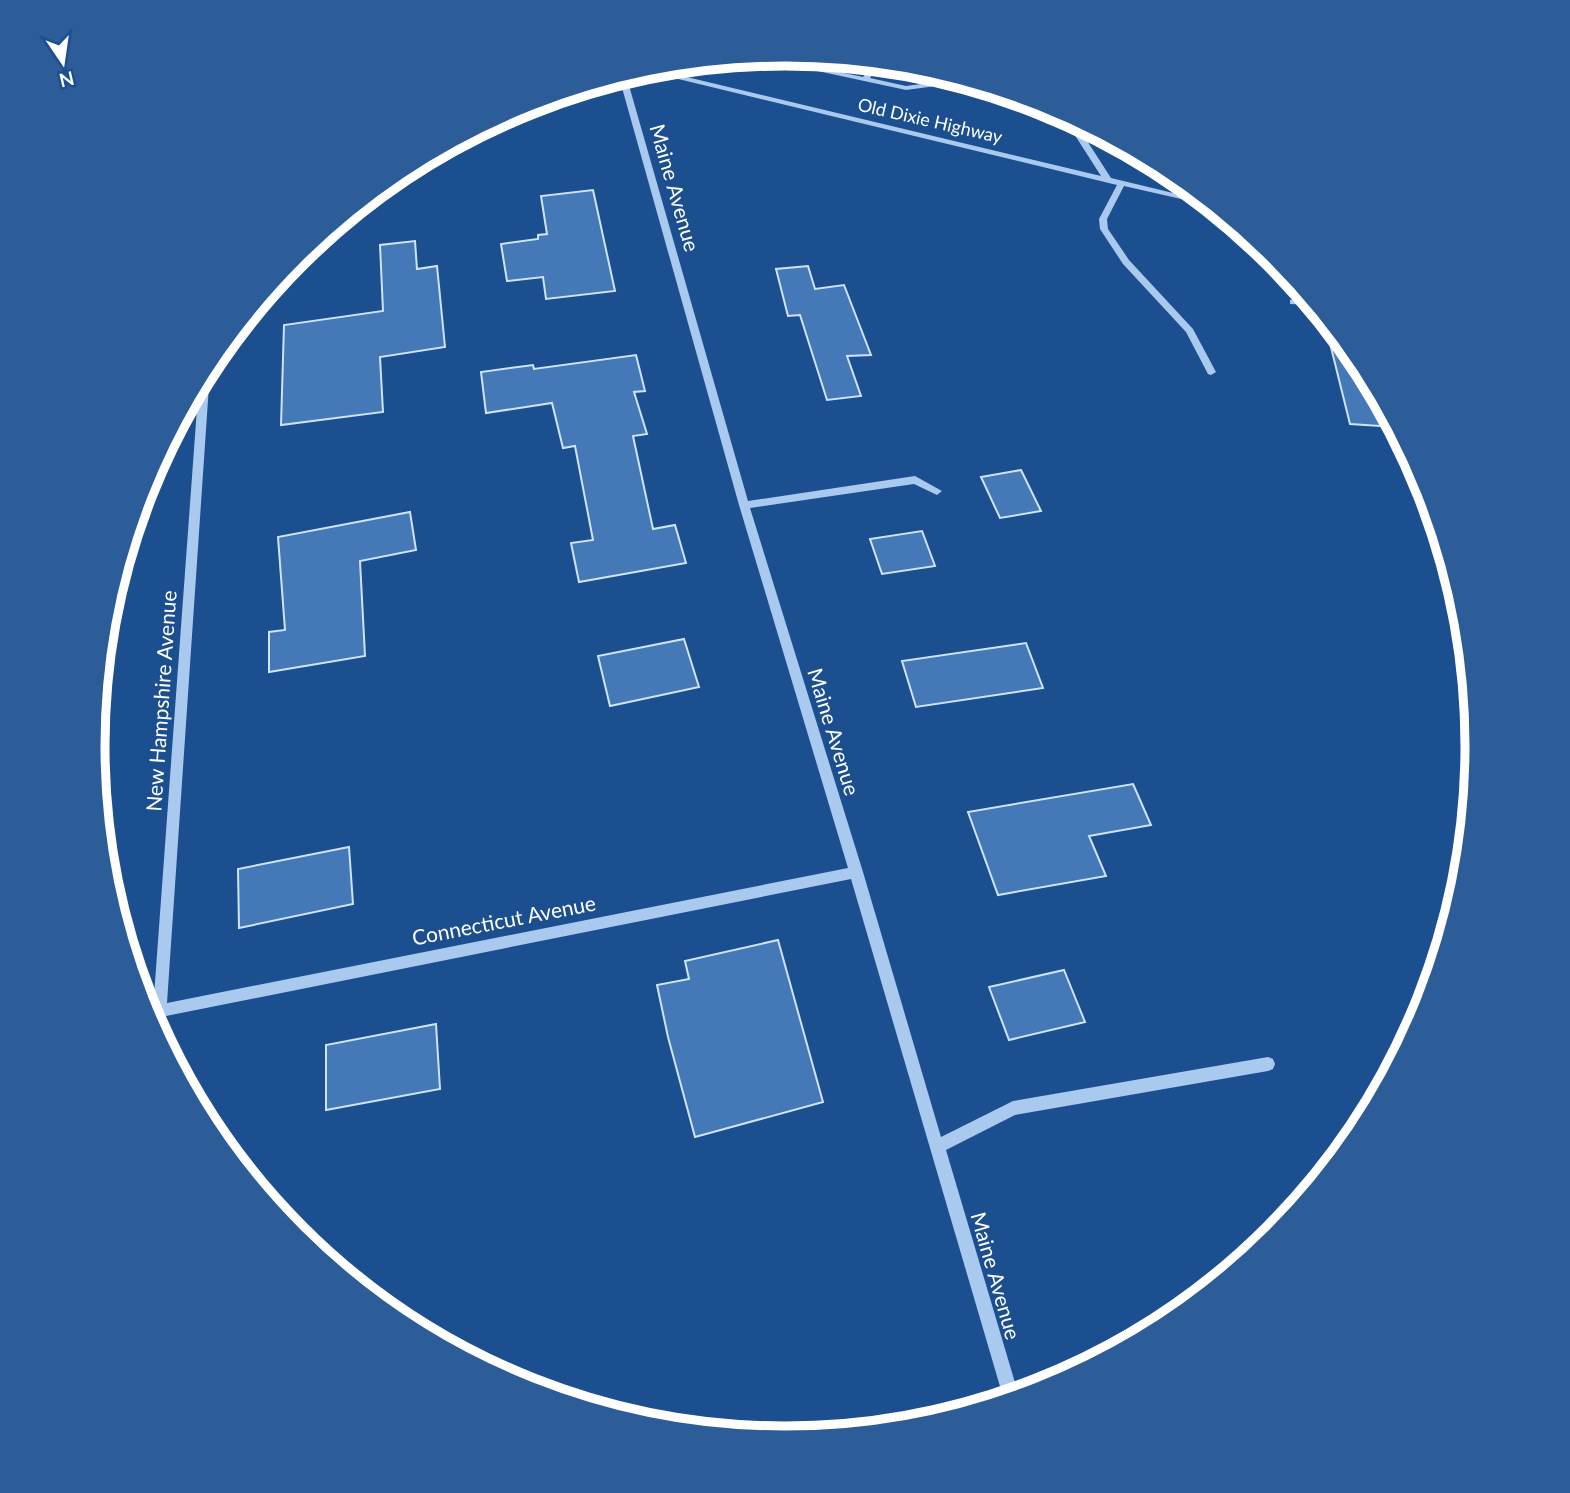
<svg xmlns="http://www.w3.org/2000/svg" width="1570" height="1493" font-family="Lato,sans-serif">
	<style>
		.building { fill: #4478b7; stroke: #cfe3fa; stroke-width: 2 }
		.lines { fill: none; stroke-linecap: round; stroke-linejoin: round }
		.minor { fill: #a9c9ee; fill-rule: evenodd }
		.labels { text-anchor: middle; stroke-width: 5; stroke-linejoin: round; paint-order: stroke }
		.far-street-label { font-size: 18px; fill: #fff; stroke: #1b4f8f }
		.street-label { font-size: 21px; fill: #fff; stroke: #1b4f8f }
		.rim { fill: none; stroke: #fff; stroke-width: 9 }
	</style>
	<rect width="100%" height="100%" fill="#1b4f8f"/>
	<!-- building -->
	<g class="building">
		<path d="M593,190L615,291L546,299L543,277L507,281L501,244L538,239V235L547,234L541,196Z"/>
		<path d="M415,241L417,269L437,266L445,347L380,357L383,412L281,425L284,325L383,311L380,245Z"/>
		<path d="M808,266L815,289L844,285L871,355L847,356L861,396L827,400L800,315L788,316L776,269Z"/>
		<path d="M1324,319L1361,362L1395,427L1350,424Z"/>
		<path d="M636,355L645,391L634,392L647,434L633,436L653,529L675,525L686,563L579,582L571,543L593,540L575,446L563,448L552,403L486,413L481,372L533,365L534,369Z"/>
		<path d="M1021,470L1041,511L1000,518L981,477Z"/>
		<path d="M410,512L416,550L360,561L365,656L269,672V632L285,630L278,537Z"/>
		<path d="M922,531L935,566L882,574L870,539Z"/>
		<path d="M684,639L699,687L610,706L598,656Z"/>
		<path d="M1026,643L1043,688L916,707L902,661Z"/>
		<path d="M1133,784L1151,825L1089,836L1106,876L998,895L968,812Z"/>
		<path d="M349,847L353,904L239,928L238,869Z"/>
		<path d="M778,940L823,1102L695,1137L668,1037L657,985L689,979L685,961Z"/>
		<path d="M1064,970L1085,1022L1009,1040L989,987Z"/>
		<path d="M436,1024L440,1089L326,1110V1045Z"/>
	</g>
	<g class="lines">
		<!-- minor -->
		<g class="minor">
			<path d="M764,56L863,77L873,63L880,64L870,78L906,86L959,79L966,82L906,90L753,57Z"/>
			<path d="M649,68L1101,176L1062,115L1073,119L1111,178L1206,201L1212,206L1124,186L1107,219L1108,229L1129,260L1193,329L1216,372L1211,375L1208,374L1186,332L1123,264L1100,229L1099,219L1117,185L641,70Z"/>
			<path d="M626,75L748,501L915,476L942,491L937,495L914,484L750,508L863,872L941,1137L1013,1101L1268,1057L1273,1059L1275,1064L1273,1069L1268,1071L1015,1115L946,1150L1019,1396L1004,1400L851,879L166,1016L165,1034L161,1040L152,1023L199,381L206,368L210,371L167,1003L848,868L739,505L619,77Z"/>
			<path d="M1293,299L1310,300L1314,305L1290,304V300Z"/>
		</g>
	</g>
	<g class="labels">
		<!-- far-street labels -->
		<g class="far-street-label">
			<text transform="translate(930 121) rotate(13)" y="6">Old Dixie Highway</text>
		</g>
		<!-- street labels -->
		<g class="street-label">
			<text transform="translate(674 188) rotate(74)" y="7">Maine Avenue</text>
			<text transform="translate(162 701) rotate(-86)" y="7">New Hampshire Avenue</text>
			<text transform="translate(833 732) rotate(73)" y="7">Maine Avenue</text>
			<text transform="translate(504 921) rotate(-11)" y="7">Connecticut Avenue</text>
			<text transform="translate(995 1276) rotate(74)" y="7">Maine Avenue</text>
		</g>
	</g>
	<!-- crop -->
	<path d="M0 0H1570V1493H0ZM105 746a680 680 0 1 1 1360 0a680 680 0 1 1-1360 0Z" fill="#2d5d98" fill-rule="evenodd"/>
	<path class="rim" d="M105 746a680 680 0 1 1 1360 0a680 680 0 1 1-1360 0Z"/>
	<!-- north arrow -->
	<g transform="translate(63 63) rotate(167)" stroke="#1b4f8f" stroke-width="5" paint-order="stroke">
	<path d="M0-5L12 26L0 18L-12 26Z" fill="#ffffff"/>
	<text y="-10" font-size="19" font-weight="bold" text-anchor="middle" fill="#ffffff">N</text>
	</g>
</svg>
